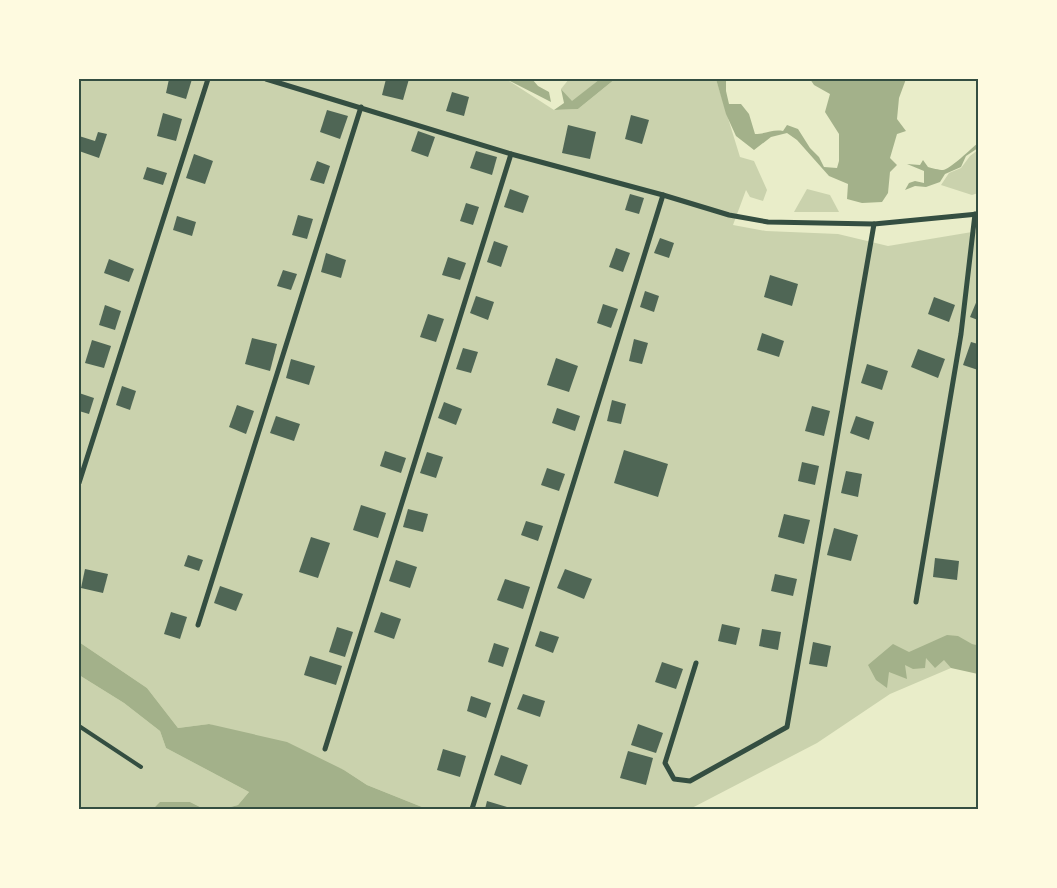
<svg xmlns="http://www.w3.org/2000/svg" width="1057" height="888" font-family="Rubik,sans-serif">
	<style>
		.green { fill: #cad2ad }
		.water { fill: #a3b18a }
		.building { fill: #4f6655 }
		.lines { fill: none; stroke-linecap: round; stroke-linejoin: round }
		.service { stroke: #344e41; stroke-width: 4 }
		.minor { stroke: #344e41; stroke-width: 5 }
		.neatline { fill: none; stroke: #344e41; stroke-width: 2 }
	</style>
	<rect width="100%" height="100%" fill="#e9edc9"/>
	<!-- green -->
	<g class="green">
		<path d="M79,79H506L554,110L578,109L615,79H716L740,157L754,161L767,190L763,201L750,197L746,190L733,225L766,231L838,234L888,246L978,231V645L972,644L951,668L890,694L817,743L690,809H427L367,785L344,770L209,724L178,728L147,688L79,642Z"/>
		<path d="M569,79H600L572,102L561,89Z"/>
		<path d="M978,150V193L972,195L941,185L949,173L961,168L970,156Z"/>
		<path d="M807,189L830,195L839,212H794Z"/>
		<path d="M79,675L124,703L160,731L166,748L249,792L238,805L223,809H204L190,802H161L153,809H79Z"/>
	</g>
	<!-- water -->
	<g class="water">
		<path d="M506,79H532L538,86L549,92L551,102Z"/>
		<path d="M600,79H615L578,109L554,110L564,103L561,89L572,101Z"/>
		<path d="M716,79H726V91L729,104H741L749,114L755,134C765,134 773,129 783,131L787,125L798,129L810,148L819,157L824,167L837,168L839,161V134L825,112L830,94L814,85L810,79H906L899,98L897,119L906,131L897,134L890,158L897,165L890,172L888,193L882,202L862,203L847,199L848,184L829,176L797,140L787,133L771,137L754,150L736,136L726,114Z"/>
		<path d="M978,143V148L966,156L961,167L945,174L940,182L926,187L915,186L905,190L909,183L915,181L924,183V171L907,164L920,165L923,160L928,167C932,168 939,170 943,170C949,170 972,148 978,143Z"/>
		<path d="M947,635L958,636L972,644L978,645V674L951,668L944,660L935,668L926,658L925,668L913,669L905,665L907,679L889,672L887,688L876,680L868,665L893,644L909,652Z"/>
		<path d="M79,642L147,688L178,728L209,724L287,742L344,770L367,785L427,809H223L238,805L249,792L166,748L160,731L124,703L79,675Z"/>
		<path d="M160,802H190L204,809H153Z"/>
	</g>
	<!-- building -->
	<g class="building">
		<path d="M169,79H192L186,99L166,93Z"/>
		<path d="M386,79H409L403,100L382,95Z"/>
		<path d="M452,92L469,97L464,116L446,111Z"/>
		<path d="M327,110L348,116L340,139L320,132Z"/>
		<path d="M163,113L182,119L176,141L157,136Z"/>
		<path d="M631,115L649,120L642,144L625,139Z"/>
		<path d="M568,125L596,132L590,159L562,153Z"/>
		<path d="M418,131L435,137L428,157L411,151Z"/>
		<path d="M98,132L107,134L99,158L79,151V136L95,141Z"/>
		<path d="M476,151L497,157L492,175L470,168Z"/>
		<path d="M194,154L213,161L205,184L186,178Z"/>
		<path d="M317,161L330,166L324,184L310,180Z"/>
		<path d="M147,167L167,173L163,185L143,179Z"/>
		<path d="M510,189L529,196L523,213L504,207Z"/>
		<path d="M630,194L644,198L639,214L625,210Z"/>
		<path d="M466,203L479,207L473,225L460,221Z"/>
		<path d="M298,215L313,219L307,239L292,235Z"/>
		<path d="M177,216L196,222L192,236L173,230Z"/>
		<path d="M660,238L674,243L669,258L654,253Z"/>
		<path d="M494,241L508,246L501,267L487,262Z"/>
		<path d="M616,248L630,253L623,272L609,267Z"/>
		<path d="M326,253L346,260L341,278L321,272Z"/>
		<path d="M448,257L466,263L460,280L442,275Z"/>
		<path d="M109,259L134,269L129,282L104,273Z"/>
		<path d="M283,270L297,274L291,290L277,286Z"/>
		<path d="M770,275L798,284L792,306L764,297Z"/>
		<path d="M645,291L659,296L654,312L640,307Z"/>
		<path d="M476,296L494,302L488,320L470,313Z"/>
		<path d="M934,297L955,305L949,322L928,314Z"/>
		<path d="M978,298V320L970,317Z"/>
		<path d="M603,304L618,309L611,328L597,323Z"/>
		<path d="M105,305L121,311L115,330L99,325Z"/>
		<path d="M428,314L444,319L436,342L420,337Z"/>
		<path d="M762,333L784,341L779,357L757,350Z"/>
		<path d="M252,338L277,344L270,371L245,364Z"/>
		<path d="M634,339L648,343L642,364L629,361Z"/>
		<path d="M92,340L111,346L104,368L85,363Z"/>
		<path d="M971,342L978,344V370L963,365Z"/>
		<path d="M463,348L478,352L471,373L456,369Z"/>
		<path d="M918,349L945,359L938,378L911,367Z"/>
		<path d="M556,358L578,366L569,392L547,385Z"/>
		<path d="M291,359L315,366L309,385L286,378Z"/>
		<path d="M867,364L888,371L882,390L861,383Z"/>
		<path d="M122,386L136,391L130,410L116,405Z"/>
		<path d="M79,393L94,398L89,414L79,411Z"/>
		<path d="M612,400L626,404L621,424L607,421Z"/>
		<path d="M444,402L462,409L456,425L438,418Z"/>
		<path d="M237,405L254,411L246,434L229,427Z"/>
		<path d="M812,406L830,411L824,436L805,431Z"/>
		<path d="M557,408L580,416L575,431L552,423Z"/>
		<path d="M276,416L300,424L294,441L270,433Z"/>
		<path d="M856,416L874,422L869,440L850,433Z"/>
		<path d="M624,450L668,464L658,497L614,483Z"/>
		<path d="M385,451L406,458L401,473L380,466Z"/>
		<path d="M427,452L443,457L436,478L420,473Z"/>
		<path d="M802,462L819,466L815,485L798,481Z"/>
		<path d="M547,468L565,474L559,491L541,485Z"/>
		<path d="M846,471L862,474L858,497L841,493Z"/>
		<path d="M361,505L386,513L378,538L353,530Z"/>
		<path d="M408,509L428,514L423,532L403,527Z"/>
		<path d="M784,514L810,520L804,544L778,537Z"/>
		<path d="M526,521L543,526L538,541L521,535Z"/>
		<path d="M834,528L858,535L851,561L827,555Z"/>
		<path d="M311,537L330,543L318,578L299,572Z"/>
		<path d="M188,555L203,560L199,571L184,566Z"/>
		<path d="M935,558L959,561L957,580L933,577Z"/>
		<path d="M396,560L417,567L410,588L389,581Z"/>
		<path d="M85,569L108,574L103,593L81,588Z"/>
		<path d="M565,569L592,579L584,599L557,588Z"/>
		<path d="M775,574L797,579L793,596L771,591Z"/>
		<path d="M505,579L530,587L523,609L497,600Z"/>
		<path d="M220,586L243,594L236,611L214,603Z"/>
		<path d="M171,612L187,617L180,639L164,634Z"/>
		<path d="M381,612L401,619L394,639L374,632Z"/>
		<path d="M722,624L740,628L736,645L718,641Z"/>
		<path d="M337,627L353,632L345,657L329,652Z"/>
		<path d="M762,629L781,632L778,650L759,646Z"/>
		<path d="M540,631L559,637L553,653L535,646Z"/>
		<path d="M813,642L831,646L827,667L809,664Z"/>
		<path d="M494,643L509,648L503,667L488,662Z"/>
		<path d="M310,656L342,666L336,685L304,675Z"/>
		<path d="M662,662L683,669L676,689L655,682Z"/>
		<path d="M523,694L545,701L540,717L517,709Z"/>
		<path d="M471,696L491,703L486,718L467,711Z"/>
		<path d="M638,724L663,733L656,753L631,745Z"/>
		<path d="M443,749L466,756L460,777L437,770Z"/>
		<path d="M628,751L653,758L646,785L620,778Z"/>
		<path d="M501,755L528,765L521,785L494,775Z"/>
		<path d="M487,801L507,807V809H485Z"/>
	</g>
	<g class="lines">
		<!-- service -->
		<path class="service" d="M79,726L141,767"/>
		<!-- minor -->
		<g class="minor">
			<path d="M266,79L511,154L663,195L729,215L768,222L874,224L978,214"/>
			<path d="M79,483L208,79"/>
			<path d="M916,602L961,334L975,214"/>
			<path d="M198,625L361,107"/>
			<path d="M696,663L665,763L674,779L690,781L787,727L874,224"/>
			<path d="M325,749L511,154"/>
			<path d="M472,809L663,195"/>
		</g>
	</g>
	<!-- border -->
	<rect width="1057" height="888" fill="none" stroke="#fefae0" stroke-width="160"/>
	<rect x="80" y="80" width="897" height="728" class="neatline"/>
</svg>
